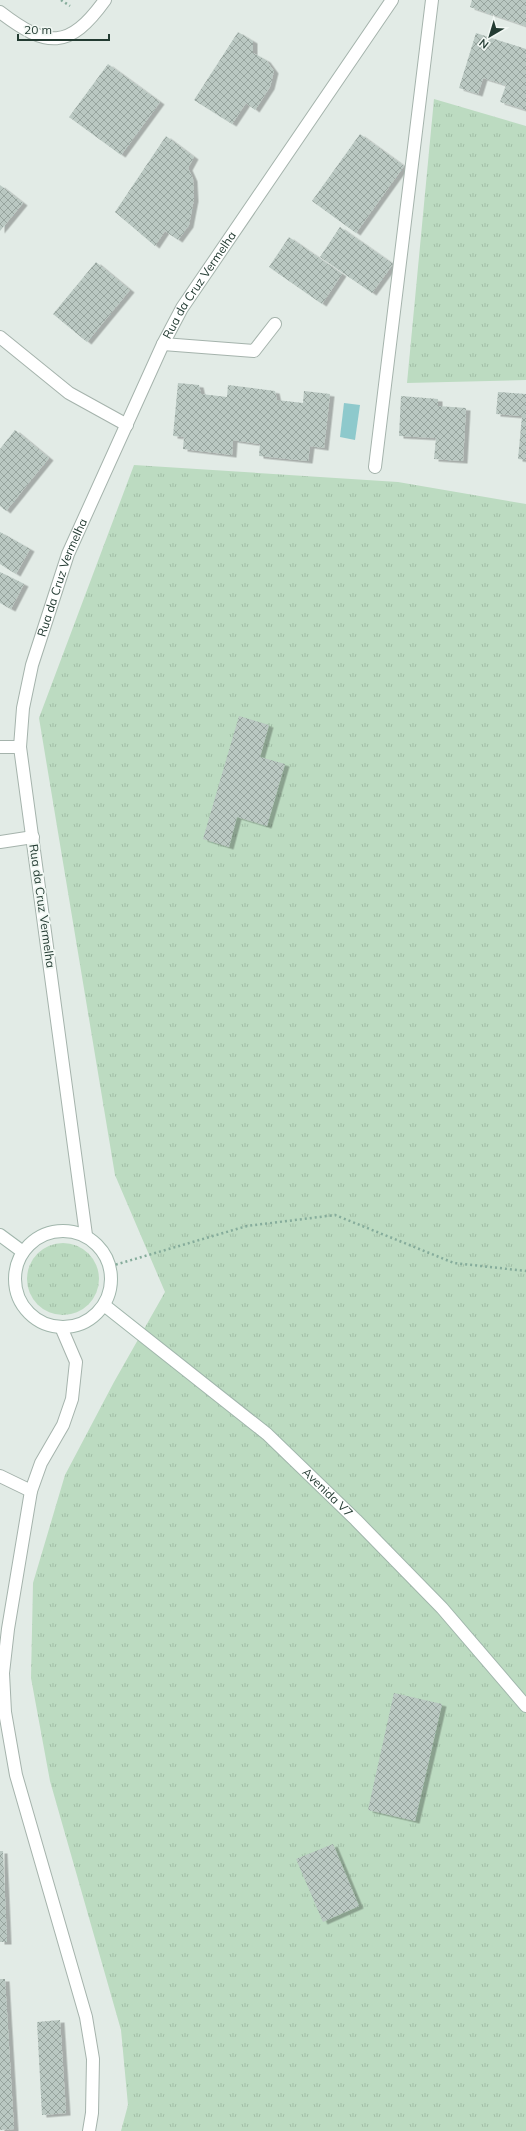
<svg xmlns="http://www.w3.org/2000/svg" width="526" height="2131" font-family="Mulish,sans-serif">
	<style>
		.grass { fill: url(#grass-tufts) }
		.water { fill: #8ec9cc }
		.building { fill: url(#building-cross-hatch); filter: url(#shadow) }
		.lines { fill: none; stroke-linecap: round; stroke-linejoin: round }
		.lane-casing { stroke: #a5b3ac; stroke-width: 14 }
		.street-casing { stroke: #a5b3ac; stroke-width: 14 }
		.secondary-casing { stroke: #a1b6ac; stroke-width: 14 }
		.path { stroke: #85ac9b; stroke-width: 2.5; stroke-dasharray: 2 3; stroke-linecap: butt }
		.lane { stroke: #fff; stroke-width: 12 }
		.street { stroke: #fff; stroke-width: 12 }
		.secondary { stroke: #fff; stroke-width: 12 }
		.labels { text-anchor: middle; stroke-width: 4; stroke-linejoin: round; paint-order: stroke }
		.street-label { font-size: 12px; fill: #233b32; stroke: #f2f8f4 }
	</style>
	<defs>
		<pattern id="grass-tufts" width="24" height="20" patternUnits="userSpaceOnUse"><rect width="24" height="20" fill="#bcdbc1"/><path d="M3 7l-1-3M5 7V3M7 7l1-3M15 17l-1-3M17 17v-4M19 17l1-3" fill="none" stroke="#a1bda6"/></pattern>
		<pattern id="building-cross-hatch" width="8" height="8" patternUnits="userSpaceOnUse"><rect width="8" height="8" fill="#bac8c2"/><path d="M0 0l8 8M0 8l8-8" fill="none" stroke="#97a49e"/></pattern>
		<filter id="shadow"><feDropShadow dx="4.5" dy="2.5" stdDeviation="0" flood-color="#0004"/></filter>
	</defs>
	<rect width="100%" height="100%" fill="#e2ebe6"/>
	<!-- grass -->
	<g class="grass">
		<path d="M434,99L526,126V380L407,383Z"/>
		<path d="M134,465L398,482L526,504V2131H121L128,2105L121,2030L50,1781L31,1678L33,1583L65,1475L114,1382L165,1292L115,1175L39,718Z"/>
		<circle cx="63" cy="1279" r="36"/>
	</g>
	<!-- water -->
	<path class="water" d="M344,403L360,405L355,440L340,437Z"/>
	<!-- building -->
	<g class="building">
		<path d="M472,0H526V26L470,7Z"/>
		<path d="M238,32L253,41V53L266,60L274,71L270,87L255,110L246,103L232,124L194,100Z"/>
		<path d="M476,33L526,49V110L500,102L506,85L483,78L478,94L459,88Z"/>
		<path d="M108,64L160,102L121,155L69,117Z"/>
		<path d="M360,134L404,166L356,233L312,201Z"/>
		<path d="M166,136L194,157L188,168L193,179L194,199L189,225L178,240L165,231L155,246L115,212Z"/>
		<path d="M0,185L23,203L0,231Z"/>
		<path d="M340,227L393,264L372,293L320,257Z"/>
		<path d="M289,237L342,274L322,304L269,267Z"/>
		<path d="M96,262L130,290L87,342L53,314Z"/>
		<path d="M178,383L199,385L201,394L227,397L228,385L275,391L277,400L303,403L304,391L330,394L324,448L310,446L308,461L259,456L260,444L233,440L232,455L183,449L184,437L173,436Z"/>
		<path d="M498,392L526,394V460L518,459L522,416L496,414Z"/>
		<path d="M401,396L438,399V406L466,408L463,461L434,459L436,438L399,436Z"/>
		<path d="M15,430L49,458L6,511L0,506V449Z"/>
		<path d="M0,532L30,549L16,574L0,564Z"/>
		<path d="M0,572L24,584L11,609L0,603Z"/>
		<path d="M239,716L269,725L260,757L285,764L267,826L237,817L229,847L203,839Z"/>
		<path d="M394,1693L442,1704L415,1821L368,1810Z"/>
		<path d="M333,1844L359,1906L323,1922L296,1859Z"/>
		<path d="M0,1851H3L7,1942H0Z"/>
		<path d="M0,1979H5L14,2129L0,2130Z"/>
		<path d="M60,2020L66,2113L42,2115L37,2022Z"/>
	</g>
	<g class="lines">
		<defs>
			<g id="lane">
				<path d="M163,344L254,351L275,324"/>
				<path d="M375,467L432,0"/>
			</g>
			<g id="street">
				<path d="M0,12C47,48 69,50 105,0"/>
				<path d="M0,337L69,393L127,425"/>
				<path d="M0,747H20"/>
				<path d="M0,842L33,837"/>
				<path id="s1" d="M86,1235L20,747L23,708L32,665L68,554L163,344L182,308L392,0"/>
				<path d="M61,1327L76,1362L72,1399L63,1425L41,1463L31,1491L8,1629L3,1673L5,1712L16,1775L86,2017L93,2059L92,2113L89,2131"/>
				<path d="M0,1476L31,1491"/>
			</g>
			<g id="secondary">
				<circle cx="63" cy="1279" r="48"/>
				<path d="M0,1235L23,1252"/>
				<path id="s2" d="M104,1305L267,1434L356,1520L442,1608L526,1706"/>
			</g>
		</defs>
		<!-- lane casing -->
		<use href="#lane" class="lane-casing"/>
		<!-- street casing -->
		<use href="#street" class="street-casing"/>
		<!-- secondary casing -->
		<use href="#secondary" class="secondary-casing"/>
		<!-- path -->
		<g class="path">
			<path d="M61,0L70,6"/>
			<path d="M111,1266L247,1226L335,1215L454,1263L526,1271"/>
		</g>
		<!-- lane -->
		<use href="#lane" class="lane"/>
		<!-- street -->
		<use href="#street" class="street"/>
		<!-- secondary -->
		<use href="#secondary" class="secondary"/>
	</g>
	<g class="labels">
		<!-- street labels -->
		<g class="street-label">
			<text dy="4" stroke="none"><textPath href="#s1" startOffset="992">Rua da Cruz Vermelha</textPath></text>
			<text dy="4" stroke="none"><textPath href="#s1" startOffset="668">Rua da Cruz Vermelha</textPath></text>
			<text transform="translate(42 906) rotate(82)" y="4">Rua da Cruz Vermelha</text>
			<text dy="4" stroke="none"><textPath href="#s2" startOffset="292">Avenida V7</textPath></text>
		</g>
	</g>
	<!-- north arrow -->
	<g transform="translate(490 36) rotate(218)" stroke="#f2f8f4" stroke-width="3" paint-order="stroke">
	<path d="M0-3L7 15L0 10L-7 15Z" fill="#233b32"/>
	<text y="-6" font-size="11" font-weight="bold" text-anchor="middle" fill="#233b32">N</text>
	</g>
	<!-- scale -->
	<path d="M18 34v6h91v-6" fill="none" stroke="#233b32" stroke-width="2"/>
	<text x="24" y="34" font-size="12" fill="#233b32" stroke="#f2f8f4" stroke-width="3" paint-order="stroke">20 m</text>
</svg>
